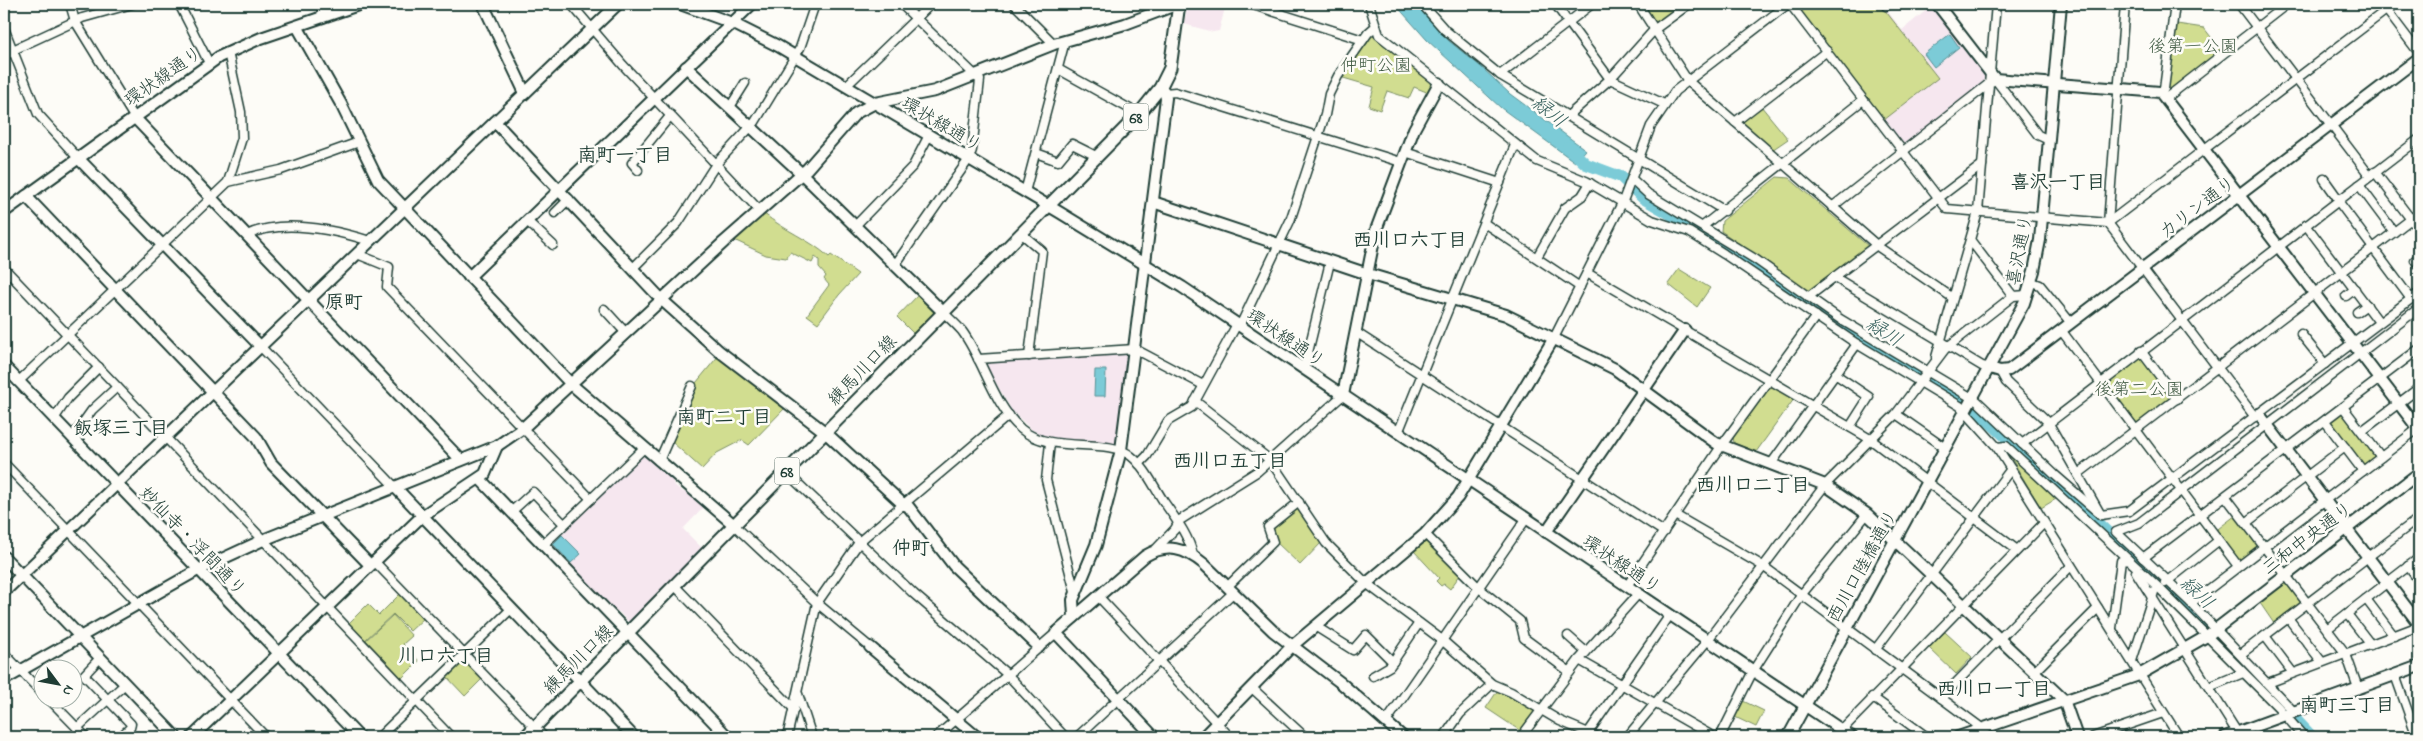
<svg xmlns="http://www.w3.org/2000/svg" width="2423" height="741" font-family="'Indie Flower','Klee One',sans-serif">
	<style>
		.built { fill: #f6e7ef }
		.green { fill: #d1dd90; stroke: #788d62 }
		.water { fill: #7bcbd7; stroke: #569296 }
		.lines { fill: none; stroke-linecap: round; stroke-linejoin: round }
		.river { stroke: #7bcbd7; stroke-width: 12 }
		.street-casing { stroke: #1f3d34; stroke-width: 11 }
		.secondary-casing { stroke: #1f3d34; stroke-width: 14 }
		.primary-casing { stroke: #1f3d34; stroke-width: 15 }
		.street { stroke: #fdfcf7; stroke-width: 8 }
		.secondary { stroke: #fdfcf7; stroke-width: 10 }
		.primary { stroke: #fdfcf7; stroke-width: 11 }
		.labels { text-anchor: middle; stroke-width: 5; stroke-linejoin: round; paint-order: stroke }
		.shield { fill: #fdfcf7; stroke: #62766e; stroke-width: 1 }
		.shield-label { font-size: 16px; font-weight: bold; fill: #1f3d34 }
		.park-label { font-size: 18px; fill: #435d46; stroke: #fdfcf7 }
		.street-label { font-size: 18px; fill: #1f3d34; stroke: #fdfcf7 }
		.water-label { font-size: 19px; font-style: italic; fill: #36605d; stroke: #fdfcf7 }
		.neighbourhood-label { font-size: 19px; font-weight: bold; fill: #1f3d34; stroke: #fdfcf7 }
	</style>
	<rect width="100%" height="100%" fill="#fdfcf7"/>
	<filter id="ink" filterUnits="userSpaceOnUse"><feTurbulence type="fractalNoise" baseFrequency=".02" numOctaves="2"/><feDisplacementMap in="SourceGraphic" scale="10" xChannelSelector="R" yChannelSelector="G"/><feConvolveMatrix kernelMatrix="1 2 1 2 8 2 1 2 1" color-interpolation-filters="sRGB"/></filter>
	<g filter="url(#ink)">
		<!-- built -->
		<g class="built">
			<path d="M1188,4H1226L1219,31L1213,32L1184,24Z"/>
			<path d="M1882,4L1902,30L1933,5L1988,75V80L1903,146L1795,5Z"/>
			<path d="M1129,352L1115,447L1048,439L1031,429L1012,411L984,362Z"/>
			<path d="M642,454L673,480V484L683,492H686L704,507L683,529L702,548L629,622L618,611L614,613L548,543Z"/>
		</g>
		<!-- green -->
		<g class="green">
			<path d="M1641,4H1668L1674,12L1656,25Z"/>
			<path d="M1811,4H1880L1938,78L1884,120L1801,12Z"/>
			<path d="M2177,24L2204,28L2221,50L2170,90L2168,88Z"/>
			<path d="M1370,34L1434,83L1429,93L1414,87L1409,98L1387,91L1380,110L1369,106L1374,87L1340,77Z"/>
			<path d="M1761,106L1788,139L1772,150L1741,123Z"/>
			<path d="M1777,177L1789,178L1868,246L1809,292L1721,231L1722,221Z"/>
			<path d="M763,213C785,231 809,239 829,257L831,255L858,274L839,295L818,323L807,315L829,285L824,279L826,276L819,268V260L815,257L812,263L790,252L786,258L766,255L734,240Z"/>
			<path d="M1679,269L1710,288L1697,307L1668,284Z"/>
			<path d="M919,294L937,312L914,334L897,317Z"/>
			<path d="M719,355L786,407L749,445L742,440L717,453L702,469L672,442L696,383Z"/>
			<path d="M2140,355L2173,397L2138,424L2105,384Z"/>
			<path d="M1774,386L1794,399L1756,452L1734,443L1733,437L1770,387Z"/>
			<path d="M2342,412L2375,453V456L2364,465L2361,464L2331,424V421Z"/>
			<path d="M2008,453L2056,499L2041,508Z"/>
			<path d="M1298,507L1322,542L1300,565L1275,541L1271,529Z"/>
			<path d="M2236,515L2259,546L2238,562L2214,532Z"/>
			<path d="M1426,539L1460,575L1450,589L1444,584L1441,586L1436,581L1439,578L1413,550Z"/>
			<path d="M2287,582L2303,604L2275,625L2260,603Z"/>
			<path d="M400,594L424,618L410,631L393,614L364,641L348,624L368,604L379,615Z"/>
			<path d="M393,615L412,636L403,644L419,661L402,678L366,640Z"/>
			<path d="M1945,632L1972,657L1956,674L1929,648Z"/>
			<path d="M465,661L482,679L465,696L446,676L461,662Z"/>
			<path d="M1498,690L1534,710V716L1522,732L1486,708Z"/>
			<path d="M1743,701L1764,711L1756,727L1735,717Z"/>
		</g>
		<!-- water -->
		<g class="water">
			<path d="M1395,4H1415L1449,41L1480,66L1510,94L1586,150L1575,162L1501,108L1427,40Z"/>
			<path d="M1950,34L1959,47L1934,67L1924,54Z"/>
			<path d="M1095,370H1106L1105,396H1094Z"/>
			<path d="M562,535L581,554L571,563L553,544Z"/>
		</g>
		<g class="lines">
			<!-- river -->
			<path class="river" d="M1568,147L1586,164L1621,177L1643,198L1712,238L1853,334L1962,398L1977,410L2205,624L2312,737"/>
			<defs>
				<g id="street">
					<path d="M70,4L75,21L134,117"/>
					<path d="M179,4L209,63"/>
					<path d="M571,4L623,65L759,210"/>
					<path d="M1014,4L1054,44"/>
					<path d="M1250,4L1363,40"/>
					<path d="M1369,4L1379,35L1537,161L1586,181L1652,220L1689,232L1724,254L1857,344L1960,406L1997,447L2179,737"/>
					<path d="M1422,4L1445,30L1500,75L1725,211"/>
					<path d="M1555,4L1610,79L1664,104"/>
					<path d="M1638,4L1688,81L1880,248L1953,298"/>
					<path d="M1790,4L1947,209L2108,223L2394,4"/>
					<path d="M2125,4L2108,223L2255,417"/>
					<path d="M2239,4L2370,176"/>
					<path d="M2382,4L2419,53"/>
					<path d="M1886,6L1889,4"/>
					<path d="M4,28L38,114L78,158"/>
					<path d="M4,57L13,50L82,18L132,4"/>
					<path d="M1058,69L1139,114"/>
					<path d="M1500,75L1592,4"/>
					<path d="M846,86L931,4"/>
					<path d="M2160,92L2164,89L2175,4"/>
					<path d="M1165,93L1175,92L1401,162"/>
					<path d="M2165,99L2287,4"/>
					<path d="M730,107L745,83"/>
					<path d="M1568,116L1610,79L1655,29L1689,4"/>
					<path d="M1735,122L1827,51"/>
					<path d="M1405,152L1500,183"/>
					<path d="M1036,153L1058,161L1072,144L1096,156"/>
					<path d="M638,170L632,163L671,115"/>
					<path d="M2375,172L2419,230"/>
					<path d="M1632,179L1648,194L1755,259L1840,319L1977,401L2055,475L2101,515"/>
					<path d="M2324,179L2339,200"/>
					<path d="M228,182L281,170L359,142"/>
					<path d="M2359,185L2394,232"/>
					<path d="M1025,192L1065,41"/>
					<path d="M2338,201L2411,299"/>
					<path d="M1832,207L1995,79L2038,135L2049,140"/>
					<path d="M555,213L569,199"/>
					<path d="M527,221L553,245"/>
					<path d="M1484,223L1580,287"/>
					<path d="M2306,225L2379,322"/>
					<path d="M855,226L913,166L929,135"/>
					<path d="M1703,226L1863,100"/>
					<path d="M1021,233L1042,251L1029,356"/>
					<path d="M247,235C283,218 335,230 370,241"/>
					<path d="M1971,241L2013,296"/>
					<path d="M357,254L389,267L387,287L591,499"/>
					<path d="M1537,257L1565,208L1582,196L1590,183"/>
					<path d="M2415,260L2419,265"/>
					<path d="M895,265L969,159L972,150L980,80L901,4"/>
					<path d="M4,268L451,737"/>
					<path d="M633,268L678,223L716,164L755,122L800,48L815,4"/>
					<path d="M1587,273L1870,439L2017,550"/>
					<path d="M1834,277L1982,366L1990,368"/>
					<path d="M2032,282L2040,285L2071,323"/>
					<path d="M2346,296L2355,289"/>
					<path d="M1808,297L1982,165"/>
					<path d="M604,309L626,333"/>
					<path d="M943,312C949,318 956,324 962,331C984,361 993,404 1021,429C1051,455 1106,436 1131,456C1145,467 1154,487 1164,502C1175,518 1189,536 1193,555"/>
					<path d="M2357,312L2367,305"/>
					<path d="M1240,326L1290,221L1325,115L1329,94L1338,76L1368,33L1376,26"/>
					<path d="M2061,330L2238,566"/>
					<path d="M1357,333L1664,532"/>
					<path d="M2301,334L2325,364"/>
					<path d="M1554,338L1623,201L1651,126L1675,91L1788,4"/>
					<path d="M260,346L395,487"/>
					<path d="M2141,351L2177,399"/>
					<path d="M1936,357L1978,212L1996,4"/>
					<path d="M978,359L1135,349L1203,385"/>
					<path d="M1304,369L1330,262"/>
					<path d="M2000,371L2006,382L2048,422L2101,515L2129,511L2419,293"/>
					<path d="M1835,374L1869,397L1850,427"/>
					<path d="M18,382L228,182L242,138L241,112L228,52"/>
					<path d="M1195,401L1270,460L1326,543L1366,583L1442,640L1492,684L1511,692L1560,721L1598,737"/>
					<path d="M2343,407L2381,457"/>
					<path d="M1896,414L1945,448"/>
					<path d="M54,419L68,398L99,367"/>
					<path d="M2325,421L2363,471"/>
					<path d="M2362,431L2419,388"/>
					<path d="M1398,433L1515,145"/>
					<path d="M72,438L92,410L117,387"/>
					<path d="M1050,443L1046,480L1075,592"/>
					<path d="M2022,444L2419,139"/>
					<path d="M1997,447L2006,446L2159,588L2278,707L2304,737"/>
					<path d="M659,461L692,386"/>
					<path d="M4,463L266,737"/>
					<path d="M1139,464L1147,456L1168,421L1192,407L1237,324"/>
					<path d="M1771,464L1857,344"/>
					<path d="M786,472L914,594L1007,674L1065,737"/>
					<path d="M2078,474L2419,213"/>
					<path d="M2226,497L2346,654L2358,688"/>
					<path d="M511,512L533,492L564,524"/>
					<path d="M1675,515L1763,566L1983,729L1986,737"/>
					<path d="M2246,523L2345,447"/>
					<path d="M734,525L817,603L870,647"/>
					<path d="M1425,534L1479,588L1520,621L1524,638L1570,672"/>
					<path d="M543,545L644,448"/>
					<path d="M1156,549L1175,529L1180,520L1258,471L1343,395"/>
					<path d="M2143,558L2419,349"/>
					<path d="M374,561L544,737"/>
					<path d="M2408,566L2419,581"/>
					<path d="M2136,572L2240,737"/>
					<path d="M2165,583L2218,541"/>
					<path d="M675,586L794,709"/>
					<path d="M1228,586L1273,542L1268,527L1299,502"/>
					<path d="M1627,586L1722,445L1816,316"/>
					<path d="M1098,596L1230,737"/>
					<path d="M2366,599L2394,636"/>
					<path d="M2191,603L2419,428"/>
					<path d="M2347,614L2371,645"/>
					<path d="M2288,618L2322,662"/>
					<path d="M1315,626L1353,650L1366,635L1393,662"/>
					<path d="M2112,628L2121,561L2128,560L2130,562"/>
					<path d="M2327,629L2419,558"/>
					<path d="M1568,636L1586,652"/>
					<path d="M2265,636L2293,673"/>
					<path d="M1875,650L2011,469"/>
					<path d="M4,653L42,693"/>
					<path d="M2241,654L2419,518"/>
					<path d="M100,658L84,675L131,724L130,728L120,737"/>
					<path d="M1579,660L1714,737"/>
					<path d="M2132,661L2154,592"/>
					<path d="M2034,672L2098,608"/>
					<path d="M2395,675L2417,737"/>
					<path d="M1373,676L1390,666L1419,623"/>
					<path d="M2268,683L2419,626"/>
					<path d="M2209,687L2243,673"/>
					<path d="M1252,688L1305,737"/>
					<path d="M798,694L812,737"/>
					<path d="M1872,697L1927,737"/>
					<path d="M48,698L86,737"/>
					<path d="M1941,698L2071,566"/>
					<path d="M2294,712L2191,603L2116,532L2139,523L2419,308"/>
					<path d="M1386,722L1526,519"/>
					<path d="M77,728L125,684"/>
					<path d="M1588,733L1670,615"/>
					<path d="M379,737L511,609"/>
					<path d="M784,737L788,733L817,603L860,541L1009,415"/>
					<path d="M936,737L1056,633"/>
					<path d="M1077,737L1234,592"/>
					<path d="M1444,737L1460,714L1492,684"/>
					<path d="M1521,737L1579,660L1638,594"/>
					<path d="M1627,737L1707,641L1825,485L1896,414L1945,349L2013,296L2027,295"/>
					<path d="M1720,737L1753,671L1802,594L1867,514"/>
					<path d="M1840,737L1842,730L2044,523"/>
					<path d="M2093,737L2163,713"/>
				</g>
				<g id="secondary">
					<path d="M483,4L525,93"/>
					<path d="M680,4L732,23L778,46L1059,212L1182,287L1852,737"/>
					<path d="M1937,4L1995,79L2160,92L2419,430"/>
					<path d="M322,17L324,4"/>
					<path d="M297,26L341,104L378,180L571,384L734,525"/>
					<path d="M686,67L802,174L943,312"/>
					<path d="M134,117L461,460"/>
					<path d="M495,122L662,300L719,351L825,432L904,505L908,506L954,566L1039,647"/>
					<path d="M78,158L260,346"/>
					<path d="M26,196L256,437L271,463L370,565"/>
					<path d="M1153,202L1368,274L1506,315L1615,369L1716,443L1825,485L1867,514L2064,700L2077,737"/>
					<path d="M4,212L219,57L261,38L361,4"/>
					<path d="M469,277L752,4"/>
					<path d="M4,366L359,737"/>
					<path d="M1990,368L2000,371L2009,370L2419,58"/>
					<path d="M1343,395L1376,230L1414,129L1439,83"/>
					<path d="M2259,414L2419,624"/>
					<path d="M480,479L728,737"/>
					<path d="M395,487L634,737"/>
					<path d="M1546,532L1685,330"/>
					<path d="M4,557L176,737"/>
					<path d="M4,592L618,4"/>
					<path d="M1074,617L1073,600L1096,545L1121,450L1166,98L1164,91L1160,88"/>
					<path d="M870,647L977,737"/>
					<path d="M4,680L198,570L263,540L497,446L523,428L724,242L807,169L856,113L875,103L935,91L1054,44L1125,24L1178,4"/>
					<path d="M192,737L422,516L485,474L497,446"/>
					<path d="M1154,737L1056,633L1145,556C1167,543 1185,548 1204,564L1273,631L1341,683L1403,737"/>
					<path d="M1203,737L1292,646L1425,534L1458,497L1554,338"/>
					<path d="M1788,737L2024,303L2034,271L2040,240L2061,4"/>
					<path d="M1958,737L2139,675L2207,636L2419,473"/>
					<path d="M2225,737L2419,666"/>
				</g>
				<path id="primary" d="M525,737L1139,114L1160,88L1170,68L1179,4"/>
			</defs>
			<!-- street casing -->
			<use href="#street" class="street-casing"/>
			<!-- secondary casing -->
			<use href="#secondary" class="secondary-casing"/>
			<!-- primary casing -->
			<use href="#primary" class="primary-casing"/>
			<!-- street -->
			<use href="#street" class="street"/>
			<!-- secondary -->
			<use href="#secondary" class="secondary"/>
			<!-- primary -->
			<use href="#primary" class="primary"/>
		</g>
	</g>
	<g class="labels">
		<!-- shield labels -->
		<g class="shield">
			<rect x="1123.5" y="103.5" width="25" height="27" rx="4"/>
			<rect x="774.5" y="457.5" width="25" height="27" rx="4"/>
		</g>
		<g class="shield-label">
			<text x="1136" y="123">68</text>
			<text x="787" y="477">68</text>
		</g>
		<!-- park labels -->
		<g class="park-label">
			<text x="2193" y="52">後第一公園</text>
			<text x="1376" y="71">仲町公園</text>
			<text x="2139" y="395">後第二公園</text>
		</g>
		<!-- street labels -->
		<g class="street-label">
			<text transform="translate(163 76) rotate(-35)" y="6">環状線通り</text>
			<text transform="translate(942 124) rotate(31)" y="6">環状線通り</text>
			<text transform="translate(2197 207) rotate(-37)" y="6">カリン通り</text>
			<text transform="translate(2019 250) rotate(-79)" y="6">喜沢通り</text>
			<text transform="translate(1286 338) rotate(34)" y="6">環状線通り</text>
			<text transform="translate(862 370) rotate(-46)" y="6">練馬川口線</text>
			<text transform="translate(2307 538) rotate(-37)" y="6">三和中央通り</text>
			<text transform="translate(193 541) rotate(46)" y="6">妙仙寺・浮間通り</text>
			<text transform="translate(1622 564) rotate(34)" y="6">環状線通り</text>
			<text transform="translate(1862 566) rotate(-61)" y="6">西川口陸橋通り</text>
			<text transform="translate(578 659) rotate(-45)" y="6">練馬川口線</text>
		</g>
		<!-- water labels -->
		<g class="water-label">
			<text transform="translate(1550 111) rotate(39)" y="7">緑川</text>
			<text transform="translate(1885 331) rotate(32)" y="7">緑川</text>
			<text transform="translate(2198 592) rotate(43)" y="7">緑川</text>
		</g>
		<!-- neighbourhood labels -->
		<g class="neighbourhood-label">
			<text x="625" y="161">南町一丁目</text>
			<text x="2058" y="188">喜沢一丁目</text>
			<text x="1410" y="246">西川口六丁目</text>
			<text x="344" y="308">原町</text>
			<text x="724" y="423">南町二丁目</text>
			<text x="121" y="434">飯塚三丁目</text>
			<text x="1230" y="467">西川口五丁目</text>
			<text x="1753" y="491">西川口二丁目</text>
			<text x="911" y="554">仲町</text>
			<text x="446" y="662">川口六丁目</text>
			<text x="1994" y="695">西川口一丁目</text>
			<text x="2347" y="711">南町三丁目</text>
		</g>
	</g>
	<!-- margin -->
	<rect width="2423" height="741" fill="none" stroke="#fdfcf7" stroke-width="20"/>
	<rect x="10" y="10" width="2403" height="721" fill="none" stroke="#1f3d34" stroke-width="2" filter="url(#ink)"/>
	<!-- north arrow -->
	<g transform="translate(58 684) rotate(122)"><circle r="24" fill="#fdfcf7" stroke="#a4b0a9"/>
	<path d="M0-4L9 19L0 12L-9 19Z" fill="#1f3d34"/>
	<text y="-8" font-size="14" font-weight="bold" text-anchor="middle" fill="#1f3d34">N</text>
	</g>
</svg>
